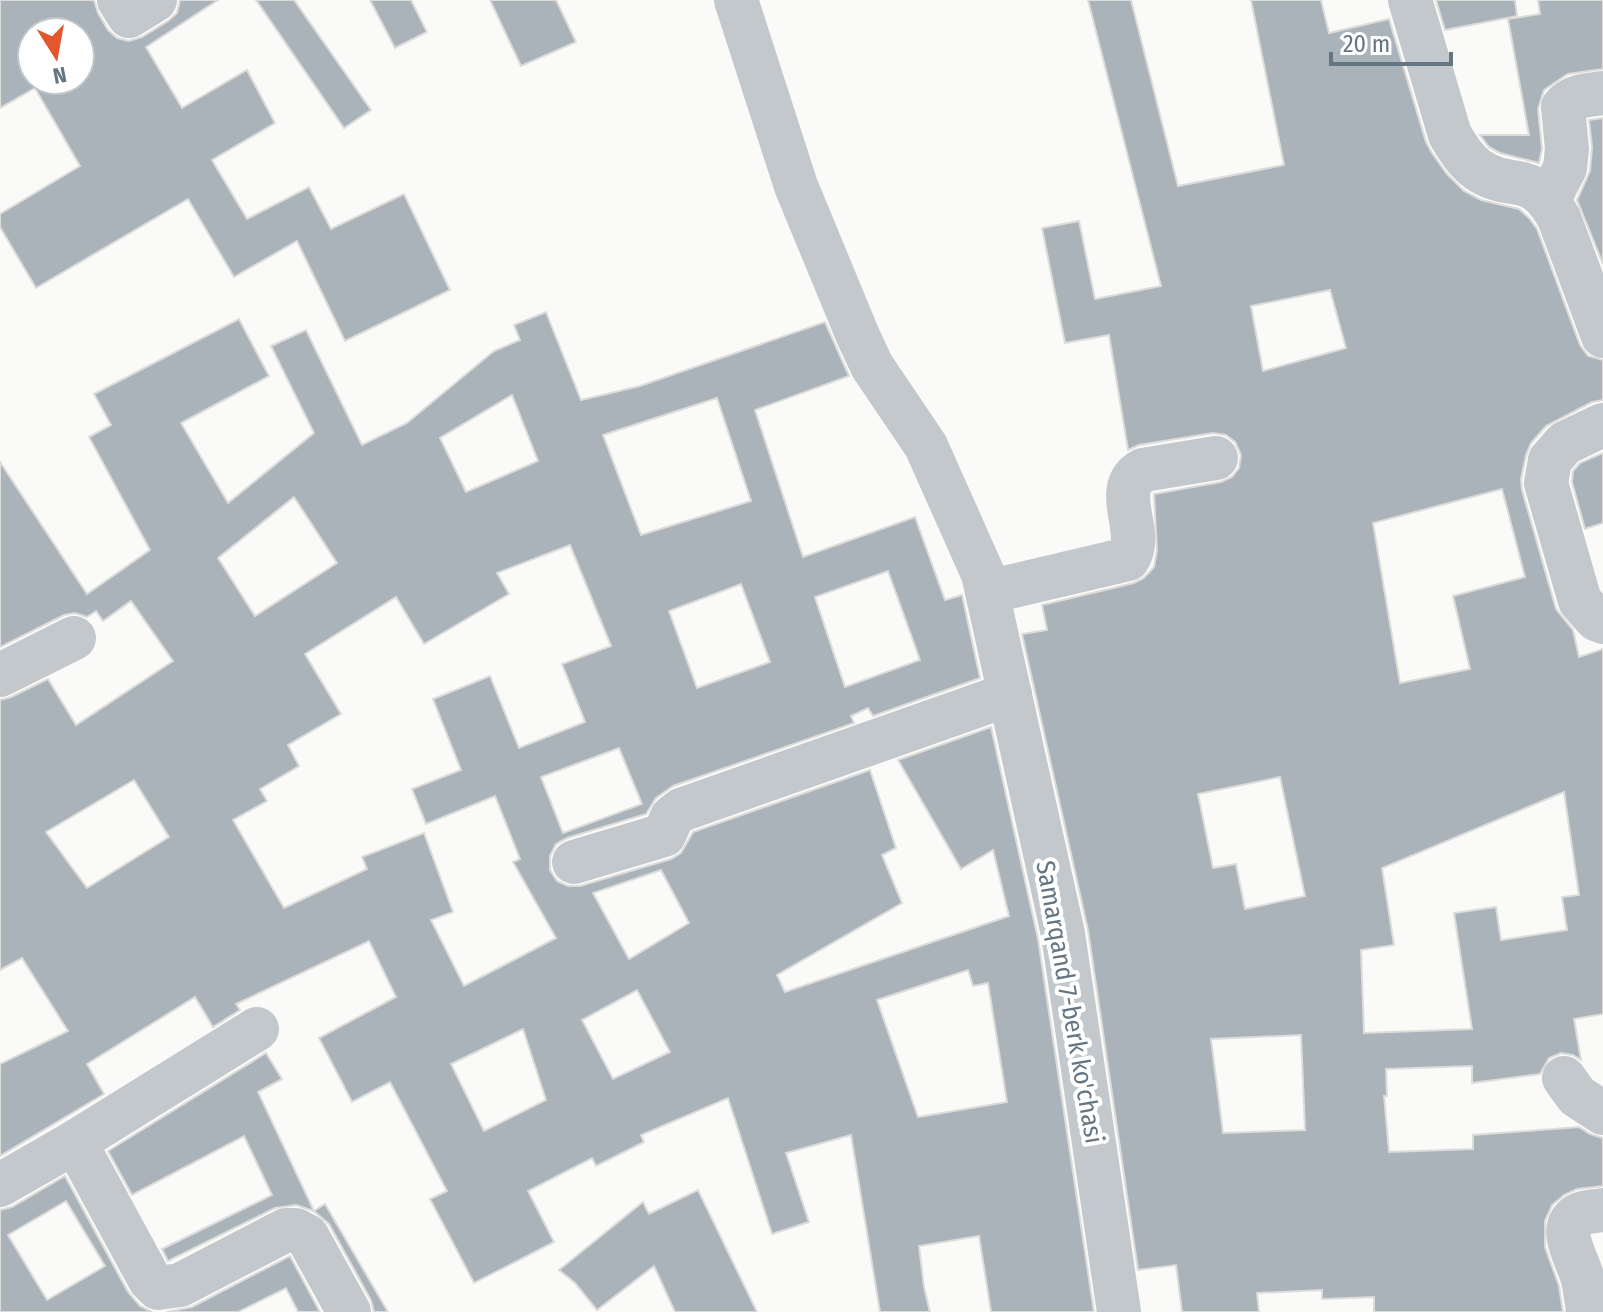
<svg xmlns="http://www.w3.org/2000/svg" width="1603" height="1312" font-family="'Fira Sans Condensed',sans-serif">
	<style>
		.building { fill: #aab3b9; stroke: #dcdcda; stroke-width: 2; fill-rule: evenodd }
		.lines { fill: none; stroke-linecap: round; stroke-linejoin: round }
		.minor { stroke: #c3c8cc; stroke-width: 44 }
		.labels { text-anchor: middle; stroke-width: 8; stroke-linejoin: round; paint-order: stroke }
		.street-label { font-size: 26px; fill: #657683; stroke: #fff }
	</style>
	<rect width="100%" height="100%" fill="#fafaf8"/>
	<!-- building -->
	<g class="building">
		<path d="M0,0H94L98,13L108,30L117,38L129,41L142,37L168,21L177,13L180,0H218L146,47L182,108L247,70L275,123L212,160L247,219L309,187L331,229L404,194L450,290L345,341L297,241L234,277L188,199L36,288L0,227V214L80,166L35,88L0,108ZM32,32H80V80H32Z"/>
		<path d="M256,0H294L371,110L344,128Z"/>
		<path d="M370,0H411L427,32L395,48Z"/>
		<path d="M490,0H556L576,42L521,66Z"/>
		<path d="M1088,0H1131L1178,186L1284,165L1251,0H1321L1329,33L1389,19L1426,142L1432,153L1447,174L1464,191L1481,200L1519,209L1529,218L1537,229L1580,345L1588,356L1603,360V400L1592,402L1546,426L1531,443L1526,455L1521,479L1522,490L1556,609L1573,630L1579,657L1603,649V1014L1574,1019L1581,1060L1573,1055L1561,1053L1549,1058L1540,1074L1472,1083V1066L1386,1069L1387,1096H1384L1389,1152L1473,1149V1135L1579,1127L1590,1134L1603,1138V1186L1577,1189L1564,1195L1552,1205L1545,1221V1247L1559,1286L1563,1312H1374V1297L1322,1299V1290L1257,1293L1259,1312H1182L1176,1265L1138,1270L1088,930L1022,634L1047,630L1042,605L1134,583L1144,578L1154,567L1157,550L1154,494L1221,482L1232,477L1239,468L1241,455L1235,442L1226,435L1213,433L1139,445L1128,450L1109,335L1065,343L1042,228L1079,221L1095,299L1161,286ZM1330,290L1346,348L1263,371L1251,306ZM1502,489L1525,577L1453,596L1470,669L1400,683L1373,523ZM1280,777L1305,896L1245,909L1236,864L1213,868L1198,794ZM1564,792L1579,895L1562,897L1567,930L1501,940L1496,907L1454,913L1472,1029L1364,1033L1361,950L1394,945L1382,868ZM1301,1035L1305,1130L1223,1133L1211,1039Z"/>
		<path d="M1436,0H1515L1517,16L1445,30Z"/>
		<path d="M1538,0H1603V69L1568,74L1544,90L1538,109L1542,149L1539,163L1500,153L1489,147L1480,135H1529L1508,19L1540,14Z"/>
		<path d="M1603,118V264L1577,200L1590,171L1592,147L1589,120Z"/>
		<path d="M546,312L581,400L640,386L825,322L849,376L755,410L803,557L915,517L945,600L962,595L980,678L873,716L868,708L851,716L854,723L673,786L656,798L646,814L567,838L556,844L550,856V870L557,881L568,886H580L671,859L681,853L693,832L870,770L896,848L882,855L902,903L777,975L785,992L1009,916L993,850L961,869L898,760L991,727L1038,939L1094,1312H991L979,1236L919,1246L924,1287L930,1312H880L851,1135L786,1153L809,1222L772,1234L728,1098L641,1135L644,1142L596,1166L592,1158L528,1191L554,1242L474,1283L430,1199L447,1191L390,1082L352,1102L319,1038L396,997L369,941L236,1004L240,1010L213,1027L195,997L87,1064L104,1094L0,1156V1064L68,1031L22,958L0,970V700L11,697L48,679L76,725L173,661L131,601L103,621L96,611L87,617L75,613L64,615L0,647V462L87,594L150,550L89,437L111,425L94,394L239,319L269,376L181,423L228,503L314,433L271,346L306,330L362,445L407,423L494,351L520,340L514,325ZM512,395L538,461L466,492L440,438ZM717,398L751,501L641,535L603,435ZM294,497L337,563L255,616L218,558ZM570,545L611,646L562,664L585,722L519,748L490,676L433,699L461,770L412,789L426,824L495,796L520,859L513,862L556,938L464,986L431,920L453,912L424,833L362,857L367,869L284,908L233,820L267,801L260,789L299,766L288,745L341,714L305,654L396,597L424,644L509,594L497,573ZM888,571L920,660L845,687L815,597ZM741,584L770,662L697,688L669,611ZM619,748L642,804L563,833L541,777ZM134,780L169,837L87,888L46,832ZM661,870L689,923L629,959L593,893ZM968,970L973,986L988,983L1007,1102L918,1117L877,1000ZM637,990L670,1052L613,1079L582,1020ZM523,1029L546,1100L484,1131L451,1064Z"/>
		<path d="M1603,453V523L1585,529L1572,482L1573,471L1580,463Z"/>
		<path d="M266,1053L282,1079L258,1092L314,1211L296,1205L275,1208L168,1261L162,1249L272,1195L244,1136L132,1195L108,1151Z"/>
		<path d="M65,1176L128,1292L140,1306L152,1312H0V1210L12,1207ZM66,1201L105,1266L47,1300L8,1235Z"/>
		<path d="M698,1190L757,1312H675L654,1266L597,1310L575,1283L559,1270L643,1202L649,1214Z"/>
		<path d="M325,1204L388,1312H374L371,1300L329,1224L314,1211Z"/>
		<path d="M290,1256L320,1312H298L286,1288L238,1312H167L192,1307Z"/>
	</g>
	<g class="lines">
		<!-- minor -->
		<g class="minor">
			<path d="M119,0L129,16L155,0"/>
			<path d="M736,0L796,186L858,336L872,366L926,446L983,574L1063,934L1119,1312"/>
			<path d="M1410,0L1450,135C1458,148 1465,160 1477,169C1512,194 1530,166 1559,218L1603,336"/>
			<path d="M1549,199L1565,168L1567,149L1563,107C1572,95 1589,95 1603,93"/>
			<path d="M1603,425L1565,443L1550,460L1546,483L1580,601L1596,619L1603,622"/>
			<path d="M988,592L1128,559C1146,532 1109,489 1143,470L1216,458"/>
			<path d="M0,675L74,638"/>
			<path d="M574,862L664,835L672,817L681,810L1010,694"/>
			<path d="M1564,1078L1577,1096L1603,1113"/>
			<path d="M75,1142L257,1029"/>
			<path d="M0,1185L75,1142L150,1280L158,1288L180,1285L286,1230H296L307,1236L349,1312"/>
			<path d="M1588,1312C1587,1301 1585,1291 1583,1280C1580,1264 1559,1233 1573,1219C1580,1211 1593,1212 1603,1210"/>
		</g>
	</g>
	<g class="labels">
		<!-- street labels -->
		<g class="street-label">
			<text transform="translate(1070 1002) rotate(80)" y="9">Samarqand 7-berk ko'chasi</text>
		</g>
	</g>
	<!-- north arrow -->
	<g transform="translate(56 56) rotate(169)"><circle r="38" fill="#ffffff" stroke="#c1c8cd" stroke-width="2"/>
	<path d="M0-6L14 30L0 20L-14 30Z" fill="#e4572e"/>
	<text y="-12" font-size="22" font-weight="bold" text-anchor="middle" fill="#657683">N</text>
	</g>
	<!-- scale -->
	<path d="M1331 52v12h120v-12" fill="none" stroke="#657683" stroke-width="4"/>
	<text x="1343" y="52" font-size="24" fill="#657683" stroke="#ffffff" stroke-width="6" paint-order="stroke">20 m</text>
</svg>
